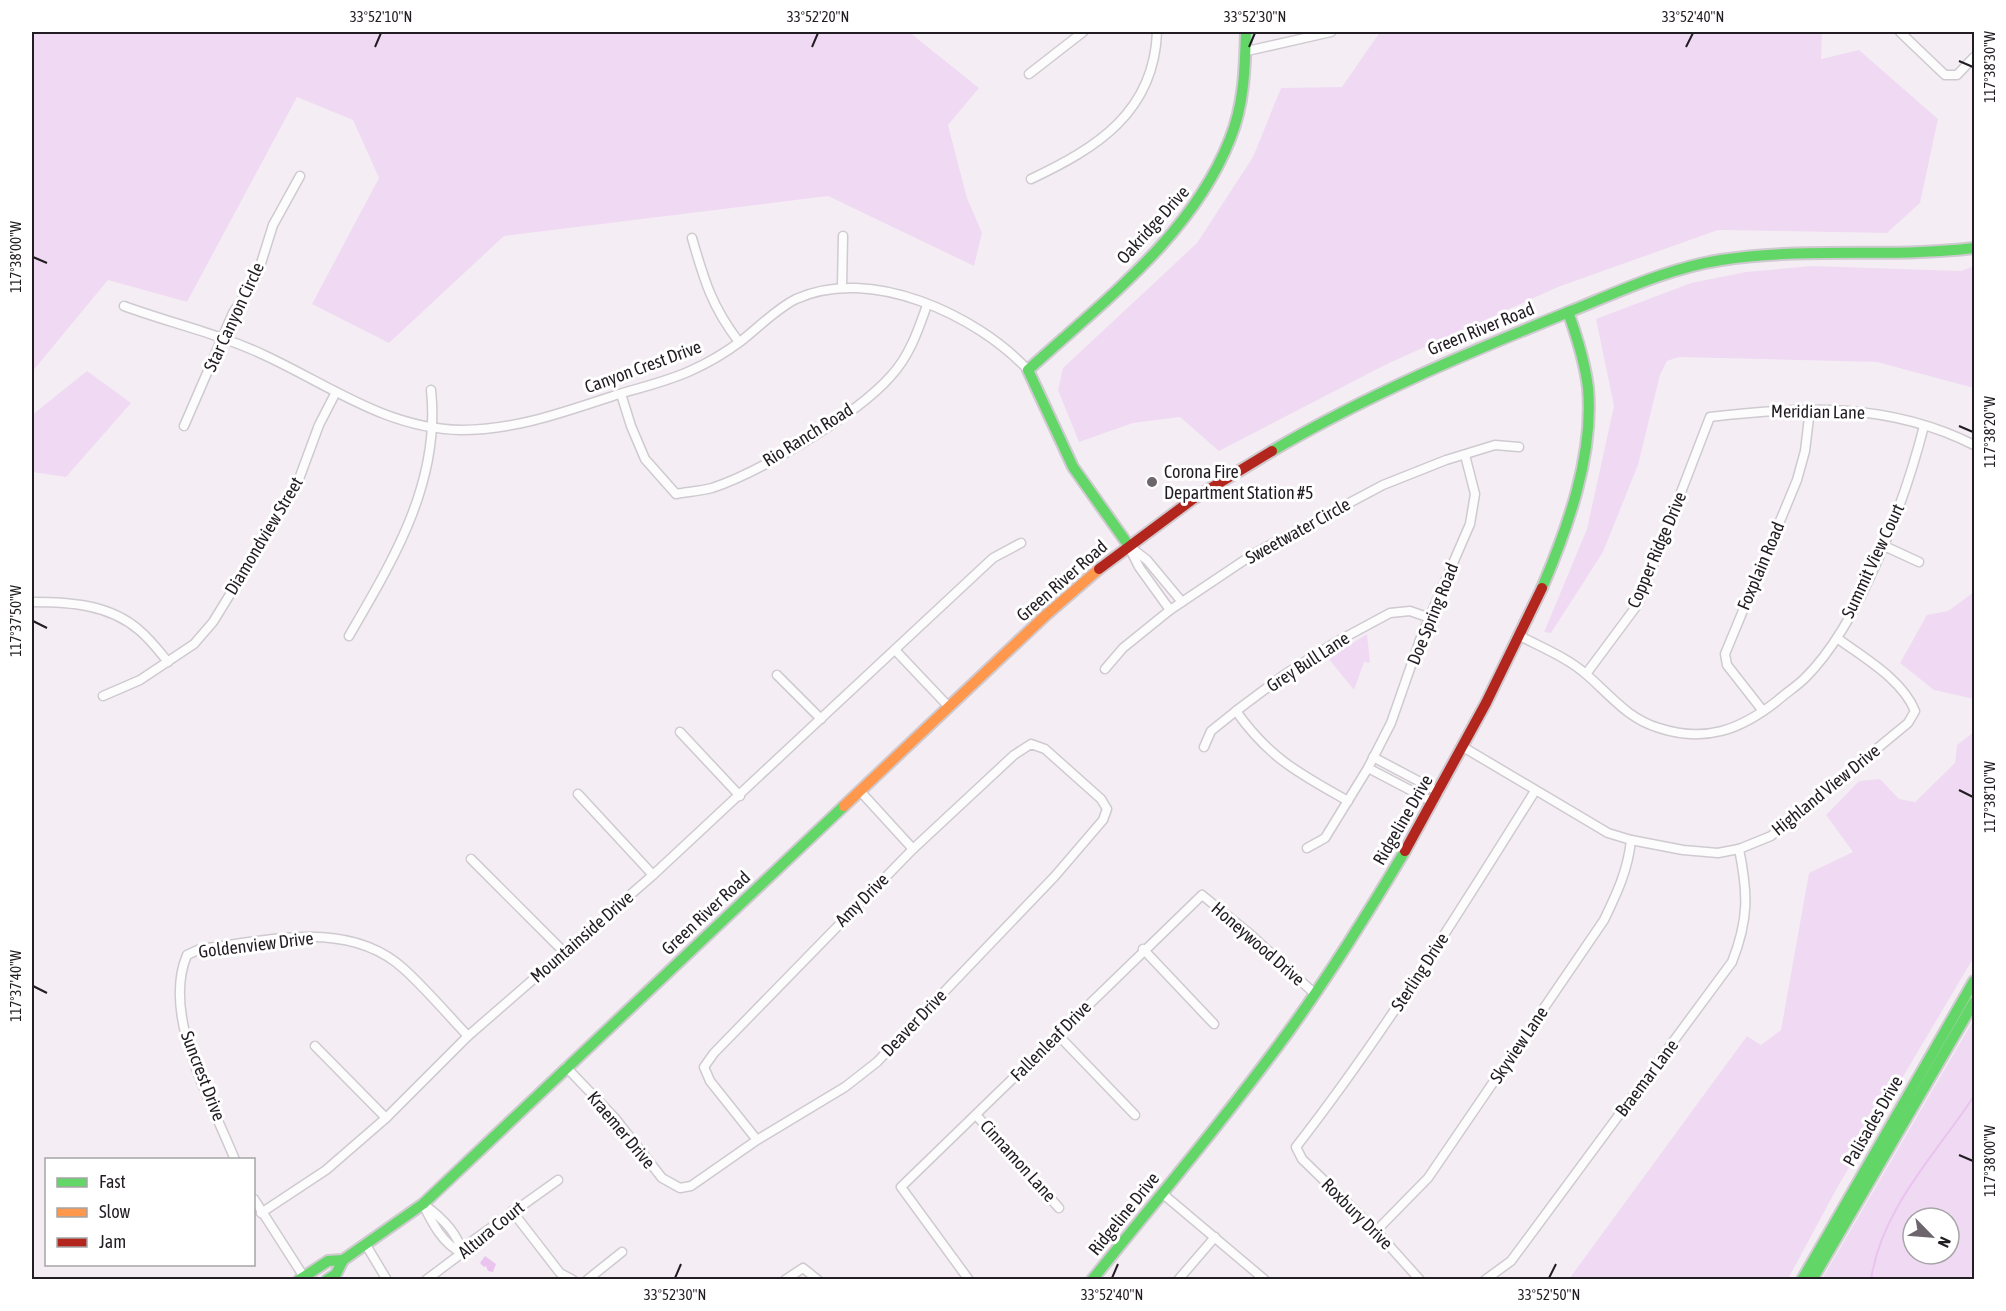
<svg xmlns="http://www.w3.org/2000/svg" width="2006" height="1311" font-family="'Asap Condensed',sans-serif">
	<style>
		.green { fill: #f0daf3; fill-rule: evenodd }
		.water { fill: #eac3ef }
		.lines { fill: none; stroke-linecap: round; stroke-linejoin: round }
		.stream { stroke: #eac3ef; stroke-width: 2 }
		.street-casing { stroke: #cfcad0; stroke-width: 11 }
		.fast-casing { stroke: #cfcad0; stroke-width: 14 }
		.slow-casing { stroke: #cfcad0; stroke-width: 14 }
		.jam-casing { stroke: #cfcad0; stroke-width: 14 }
		.street { stroke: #fdfcfd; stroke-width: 8 }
		.fast { stroke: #63d668; stroke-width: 10 }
		.slow { stroke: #ff974d; stroke-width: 10 }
		.jam { stroke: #b3261e; stroke-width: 10 }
		.ticks { fill: none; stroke: #221d22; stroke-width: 2 }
		.poi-dot { fill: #6c666c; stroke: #fff; stroke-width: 2 }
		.labels { text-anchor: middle; stroke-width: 6; stroke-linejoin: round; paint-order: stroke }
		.street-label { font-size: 18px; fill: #221d22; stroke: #fff }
		.poi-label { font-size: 18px; fill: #221d22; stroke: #fff; text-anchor: start }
		.neatline { fill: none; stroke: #221d22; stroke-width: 2 }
		.ticks-label { font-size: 15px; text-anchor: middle; fill: #221d22 }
	</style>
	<rect width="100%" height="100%" fill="#f4eef4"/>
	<!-- green -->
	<g class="green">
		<path d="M32,32H909L979,88L948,125L967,198L982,233L974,266L828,196L504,236L389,343L312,304L379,178L353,120L297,97L187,302L108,280L32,372Z"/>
		<path d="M1380,32H1822L1821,59L1859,50L1938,119L1920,203L1887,233L1718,230L1558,287L1387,364L1219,451L1180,417L1133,423L1079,442L1058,390L1063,368L1197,243L1253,157L1281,88L1342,87Z"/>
		<path d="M1812,266L1961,271L1974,266V388L1877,362L1679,357L1667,361L1660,375L1638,465L1603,552L1551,633L1544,632L1587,529L1614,406L1596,319L1691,283L1746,272Z"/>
		<path d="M87,371L131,403L66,477L32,472V415Z"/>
		<path d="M1974,592V699L1934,690L1900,663L1927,615L1948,611Z"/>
		<path d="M1367,634L1370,663L1364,662L1354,690L1328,658Z"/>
		<path d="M1974,732V957L1837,1188L1788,1279H1569L1747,1036L1761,1045L1781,1030L1809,873L1853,852L1826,815L1859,781L1880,779L1899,799L1915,802L1955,763L1957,745Z"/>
		<path d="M1974,1019V1269L1970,1279H1822ZM1913,1218H1949V1254H1913Z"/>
	</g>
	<!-- water -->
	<path class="water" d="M485,1256L496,1264L493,1272L488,1271L486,1266L484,1267L480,1263Z"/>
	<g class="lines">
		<!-- stream -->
		<path class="stream" d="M1871,1280C1881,1209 1936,1154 1974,1096"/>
		<defs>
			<g id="street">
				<path d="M1900,32L1945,75H1957L1974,57"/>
				<path d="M1247,51L1331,32"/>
				<path d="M1029,74L1083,32"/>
				<path d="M1031,179C1097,148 1154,112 1157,32"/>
				<path d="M692,238C704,280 712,307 739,342"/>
				<path d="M842,287L843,236"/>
				<path d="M124,306C170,323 220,334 264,355C329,385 387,429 461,430C517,430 567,411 619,394C643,387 668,381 690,371C708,363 725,353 741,341C759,327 776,309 796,299C870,265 977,315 1028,370"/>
				<path d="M621,394L631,426L645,459L676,494C687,492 700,491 712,488C760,472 856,415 890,377C909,357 918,331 927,305"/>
				<path d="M184,426L233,313L257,276L273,225L300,176"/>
				<path d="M1882,545L1919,562"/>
				<path d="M1129,546L1147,560L1182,602"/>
				<path d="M1130,549L1139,567L1170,610"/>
				<path d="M32,602C69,602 109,604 139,630C150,639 159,651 168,662"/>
				<path d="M349,636C393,560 441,482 431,390"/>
				<path d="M1520,636C1543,648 1568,658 1587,675C1610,695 1628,719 1659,728C1705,743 1740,730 1777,701C1786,693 1797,686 1805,678C1860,624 1905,500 1924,426"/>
				<path d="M895,650L949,707"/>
				<path d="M1105,669L1123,648L1170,610L1255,553L1383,485L1446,460L1495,445L1519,447"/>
				<path d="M1586,674L1638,604L1710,417C1802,406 1889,402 1974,445"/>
				<path d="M777,675L821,719"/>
				<path d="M103,696L140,680L194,644L213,622L296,487L319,425L336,392"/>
				<path d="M1236,711C1269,758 1300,774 1348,801"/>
				<path d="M1763,711L1727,665L1725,654L1797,480L1805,451L1810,409"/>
				<path d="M680,732L740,796"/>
				<path d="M1204,747L1211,731L1236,711L1284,675L1338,641L1390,613L1410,611L1430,618"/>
				<path d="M1463,747L1608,833L1631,840L1683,850L1718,853L1739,849L1771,836L1908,723L1915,711C1902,679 1864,658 1837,638"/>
				<path d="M1373,757L1439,792"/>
				<path d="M1368,768L1433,802"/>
				<path d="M860,791L913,849"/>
				<path d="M578,794L653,875"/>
				<path d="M1307,848L1325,838L1368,768L1391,723L1421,637L1470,524L1475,494L1465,455"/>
				<path d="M471,859L564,952"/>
				<path d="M1143,949L1214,1024"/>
				<path d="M1058,1035L1135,1115"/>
				<path d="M315,1046L386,1118"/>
				<path d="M566,1067L614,1117L662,1178L680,1188L691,1186L757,1140L845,1087L877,1062L1055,876L1103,820L1107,809L1101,799L1045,749L1031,744L1014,755L913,849L714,1053L704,1067L710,1081L757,1140"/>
				<path d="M976,1115L1059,1208"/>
				<path d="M235,1160C212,1102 161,1016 187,955L200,949C267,941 348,918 404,969C427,990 447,1014 468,1036"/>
				<path d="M1163,1194L1265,1280"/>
				<path d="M254,1199L304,1277"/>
				<path d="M423,1204C440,1216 458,1232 462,1253"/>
				<path d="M423,1204C432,1223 443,1244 462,1253"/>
				<path d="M512,1211L560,1273L573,1280"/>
				<path d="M261,1213L326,1170L386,1118L468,1036L653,875L993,558L1021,543"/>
				<path d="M1376,1231L1428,1178L1604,920C1617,893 1628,870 1631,840"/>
				<path d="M366,1245L387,1280"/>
				<path d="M426,1280L462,1253L471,1242L558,1180"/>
				<path d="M587,1280L622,1252"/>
				<path d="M785,1280L803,1268L818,1280"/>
				<path d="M969,1280L901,1187L1202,895L1250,934L1315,994"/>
				<path d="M1178,1280L1215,1237"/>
				<path d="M1420,1280L1376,1231L1302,1159L1296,1147C1384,1034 1459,912 1535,791"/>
				<path d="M1485,1280L1511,1261L1732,962C1749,919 1748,893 1739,849"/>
			</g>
			<g id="fast">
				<path d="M1272,451C1367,395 1469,352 1571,311C1620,291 1669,268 1721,260C1805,247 1890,258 1974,248"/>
				<path d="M1129,546L1073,467L1028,370C1102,302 1192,236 1230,139C1244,105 1245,68 1246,32"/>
				<path d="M1542,588C1568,527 1594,455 1588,388C1585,362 1577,337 1568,312"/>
				<path d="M299,1280L328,1261L343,1260L423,1204L844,806"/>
				<path d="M327,1280L336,1274L343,1260"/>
				<path d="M1092,1280C1158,1198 1227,1116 1289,1031C1331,973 1368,913 1405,851"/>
				<path d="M1802,1280L1974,981"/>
				<path d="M1812,1280L1974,1002"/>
			</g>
			<path id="slow" d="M844,806L1046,615L1099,569"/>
			<g id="jam">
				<path d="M1099,569L1193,499L1272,451"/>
				<path d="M1405,851L1486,703L1542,588"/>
			</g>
		</defs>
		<!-- street casing -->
		<use href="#street" class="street-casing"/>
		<!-- fast casing -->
		<use href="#fast" class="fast-casing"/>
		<!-- slow casing -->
		<use href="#slow" class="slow-casing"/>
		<!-- jam casing -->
		<use href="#jam" class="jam-casing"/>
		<!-- street -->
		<use href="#street" class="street"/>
		<!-- fast -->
		<use href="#fast" class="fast"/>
		<!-- slow -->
		<use href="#slow" class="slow"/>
		<!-- jam -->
		<use href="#jam" class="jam"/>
	</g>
	<!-- ticks -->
	<path class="ticks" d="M375,47L381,33M812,47L818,33M1249,47L1255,33M1686,47L1693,33M1959,61L1973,67M33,257L47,263M1959,426L1973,432M33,621L47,628M1959,790L1973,797M33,986L47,993M1959,1155L1973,1161M675,1278L681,1264M1112,1278L1118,1264M1549,1278L1556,1264"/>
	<!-- markers -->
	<circle class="poi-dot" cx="1152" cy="482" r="6"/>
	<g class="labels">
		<!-- street labels -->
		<g class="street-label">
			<text transform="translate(1153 225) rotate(-48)" y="6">Oakridge Drive</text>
			<text transform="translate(234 317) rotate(-65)" y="6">Star Canyon Circle</text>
			<text transform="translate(1481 329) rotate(-22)" y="6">Green River Road</text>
			<text transform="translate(643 367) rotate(-20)" y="6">Canyon Crest Drive</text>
			<text transform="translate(1818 412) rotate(1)" y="6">Meridian Lane</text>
			<text transform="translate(808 435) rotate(-32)" y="6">Rio Ranch Road</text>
			<text transform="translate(1298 531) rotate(-29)" y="6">Sweetwater Circle</text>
			<text transform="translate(264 536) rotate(-59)" y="6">Diamondview Street</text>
			<text transform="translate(1657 550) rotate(-67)" y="6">Copper Ridge Drive</text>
			<text transform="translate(1873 561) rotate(-65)" y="6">Summit View Court</text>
			<text transform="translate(1761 566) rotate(-67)" y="6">Foxplain Road</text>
			<text transform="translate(1062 581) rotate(-41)" y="6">Green River Road</text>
			<text transform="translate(1433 614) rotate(-68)" y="6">Doe Spring Road</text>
			<text transform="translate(1308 662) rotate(-33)" y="6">Grey Bull Lane</text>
			<text transform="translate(1826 790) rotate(-39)" y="6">Highland View Drive</text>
			<text transform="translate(1403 820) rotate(-60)" y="6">Ridgeline Drive</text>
			<text transform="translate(862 900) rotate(-45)" y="6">Amy Drive</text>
			<text transform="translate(706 913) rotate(-43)" y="6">Green River Road</text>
			<text transform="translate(582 937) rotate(-41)" y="6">Mountainside Drive</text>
			<text transform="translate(1258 944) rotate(41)" y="6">Honeywood Drive</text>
			<text transform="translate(256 945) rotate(-7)" y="6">Goldenview Drive</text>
			<text transform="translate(1420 972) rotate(-57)" y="6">Sterling Drive</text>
			<text transform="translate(914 1023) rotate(-46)" y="6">Deaver Drive</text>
			<text transform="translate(1051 1041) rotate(-45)" y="6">Fallenleaf Drive</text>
			<text transform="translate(1519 1045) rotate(-56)" y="6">Skyview Lane</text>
			<text transform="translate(203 1076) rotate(69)" y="6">Suncrest Drive</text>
			<text transform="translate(1647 1078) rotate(-53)" y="6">Braemar Lane</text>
			<text transform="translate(1873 1121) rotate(-60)" y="6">Palisades Drive</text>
			<text transform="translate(621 1130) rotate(50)" y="6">Kraemer Drive</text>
			<text transform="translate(1018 1161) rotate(48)" y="6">Cinnamon Lane</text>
			<text transform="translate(1124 1214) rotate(-51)" y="6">Ridgeline Drive</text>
			<text transform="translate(1357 1214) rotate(45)" y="6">Roxbury Drive</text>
			<text transform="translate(491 1230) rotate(-39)" y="6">Altura Court</text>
		</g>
		<!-- poi labels -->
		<g class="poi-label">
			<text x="1164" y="478">Corona Fire<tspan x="1164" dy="21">Department Station #5</tspan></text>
		</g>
	</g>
	<!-- border -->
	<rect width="2006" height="1311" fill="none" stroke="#ffffff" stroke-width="66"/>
	<!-- legend -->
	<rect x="45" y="1158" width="210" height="108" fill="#ffffff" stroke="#a7a5a7" stroke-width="1.5"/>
	<rect x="57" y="1178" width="30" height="9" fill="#63d668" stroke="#a7a5a7" stroke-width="1.5"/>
	<text x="99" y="1188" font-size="18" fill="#221d22">Fast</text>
	<rect x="57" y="1208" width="30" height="9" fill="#ff974d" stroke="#a7a5a7" stroke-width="1.5"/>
	<text x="99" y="1218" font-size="18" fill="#221d22">Slow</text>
	<rect x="57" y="1238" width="30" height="9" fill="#b3261e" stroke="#a7a5a7" stroke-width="1.5"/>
	<text x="99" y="1248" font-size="18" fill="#221d22">Jam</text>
	<!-- north arrow -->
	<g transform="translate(1931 1236) rotate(115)"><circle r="28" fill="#ffffff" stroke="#a7a5a7" stroke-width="1.5"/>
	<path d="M0-4.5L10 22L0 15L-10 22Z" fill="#6c666c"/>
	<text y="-9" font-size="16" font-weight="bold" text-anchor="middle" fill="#221d22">N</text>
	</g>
	<rect x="33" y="33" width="1940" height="1245" class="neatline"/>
	<g class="ticks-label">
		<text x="381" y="22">33°52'10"N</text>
		<text x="818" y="22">33°52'20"N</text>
		<text x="1255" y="22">33°52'30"N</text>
		<text x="1693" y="22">33°52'40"N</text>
		<text transform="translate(1990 67) rotate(-90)" y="5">117°38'30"W</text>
		<text transform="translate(16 257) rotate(-90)" y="5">117°38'00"W</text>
		<text transform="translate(1990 432) rotate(-90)" y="5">117°38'20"W</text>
		<text transform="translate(16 621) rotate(-90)" y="5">117°37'50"W</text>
		<text transform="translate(1990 797) rotate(-90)" y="5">117°38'10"W</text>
		<text transform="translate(16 986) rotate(-90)" y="5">117°37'40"W</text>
		<text transform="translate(1990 1161) rotate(-90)" y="5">117°38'00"W</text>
		<text x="675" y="1300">33°52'30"N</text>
		<text x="1112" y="1300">33°52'40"N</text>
		<text x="1549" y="1300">33°52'50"N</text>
	</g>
</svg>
